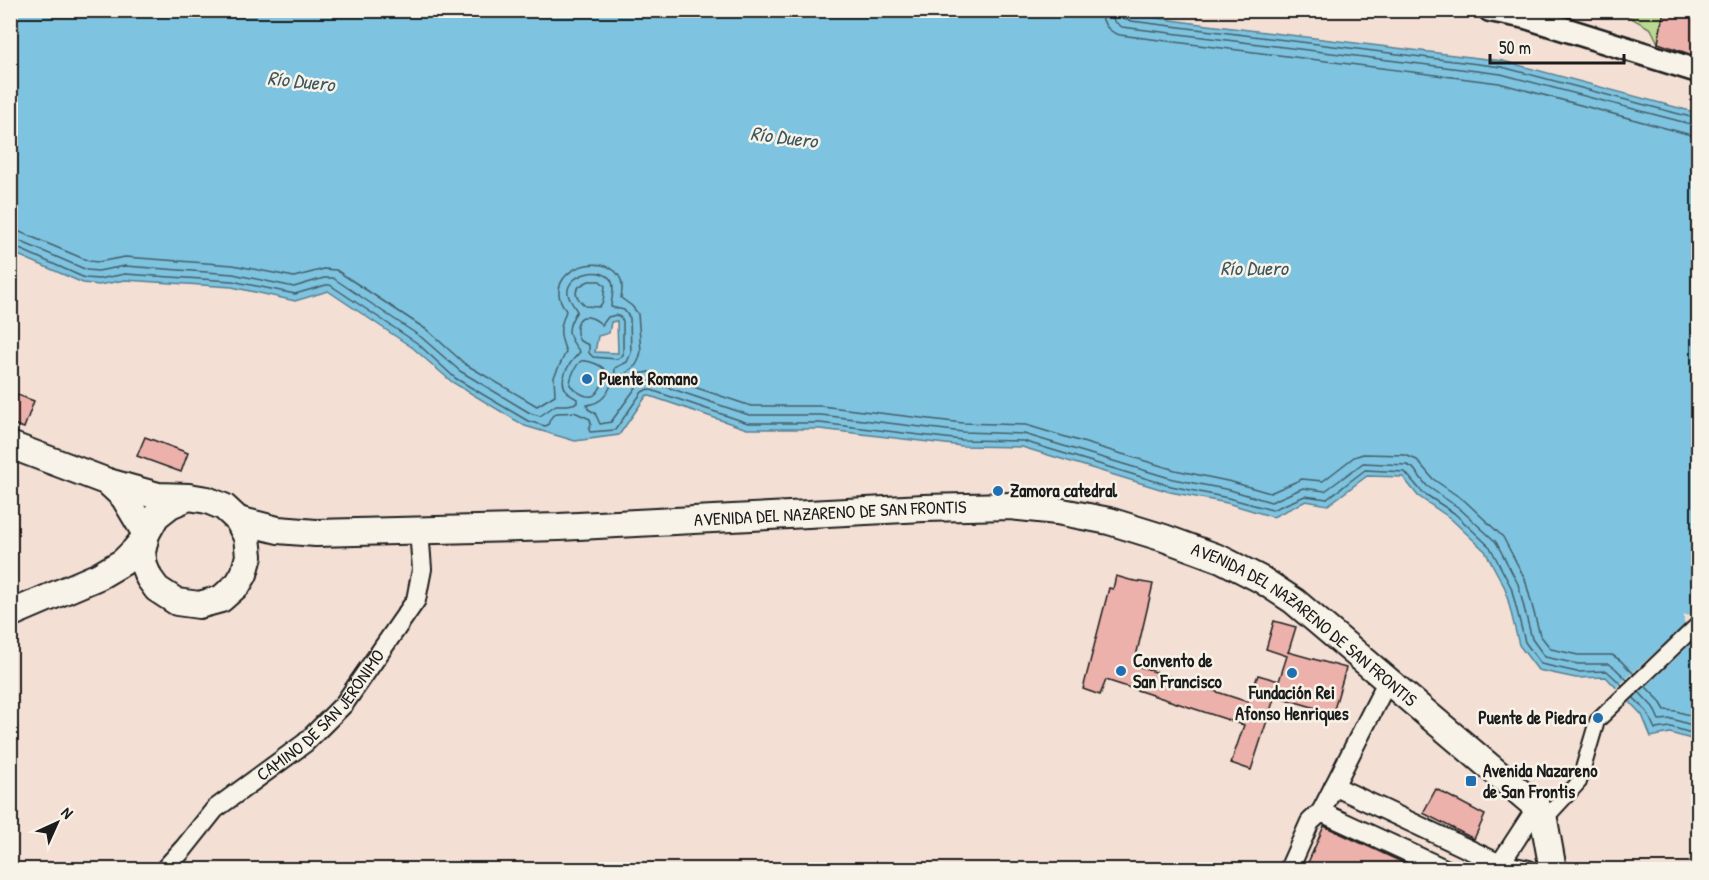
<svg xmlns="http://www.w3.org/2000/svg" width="1709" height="880" font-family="'Patrick Hand',sans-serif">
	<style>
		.green { fill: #bad992; stroke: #6b7a57; stroke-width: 1.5 }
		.water { fill: #7ec3df; stroke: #578091; stroke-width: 1.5; fill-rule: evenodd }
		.pier { fill: #f4dfd5 }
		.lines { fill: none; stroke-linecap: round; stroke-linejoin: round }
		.shore { stroke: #435f6a; stroke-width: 1.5 }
		.building { fill: #ecb1aa; stroke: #1c1c1c; stroke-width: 1.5 }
		.pedestrian-casing { stroke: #1c1c1c; stroke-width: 18 }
		.minor-casing { stroke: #1c1c1c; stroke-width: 22 }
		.tertiary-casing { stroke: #1c1c1c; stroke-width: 27 }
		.secondary-casing { stroke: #1c1c1c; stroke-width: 30 }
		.pedestrian { stroke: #f7f3e8; stroke-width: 14 }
		.minor { stroke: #f7f3e8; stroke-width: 18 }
		.tertiary { stroke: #f7f3e8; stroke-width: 22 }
		.secondary { stroke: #f7f3e8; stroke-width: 26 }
		.poi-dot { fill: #1f6fb2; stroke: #f7f3e8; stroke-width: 2 }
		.labels { text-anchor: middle; stroke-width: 5; stroke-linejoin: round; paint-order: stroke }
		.poi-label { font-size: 18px; font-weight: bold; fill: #1c1c1c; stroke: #f7f3e8; text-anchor: start }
		.street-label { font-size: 18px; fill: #1c1c1c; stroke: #f7f3e8 }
		.water-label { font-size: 20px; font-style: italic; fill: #3e5660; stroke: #f7f3e8 }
	</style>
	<rect width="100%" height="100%" fill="#f4dfd5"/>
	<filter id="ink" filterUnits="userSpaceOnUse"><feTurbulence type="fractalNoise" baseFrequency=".0167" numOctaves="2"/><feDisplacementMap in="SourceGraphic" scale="12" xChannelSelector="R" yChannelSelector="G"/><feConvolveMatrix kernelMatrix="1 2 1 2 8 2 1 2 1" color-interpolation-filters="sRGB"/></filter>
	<g filter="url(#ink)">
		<!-- green -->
		<path class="green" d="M1620,10L1664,11L1658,43L1651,29L1624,14Z"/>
		<!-- water -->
		<path class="water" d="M11,11H1107L1200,24L1503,61L1698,113V741L1670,733L1651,737L1642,715L1606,677L1576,678L1538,670L1519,645L1505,588L1485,551L1450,518L1418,496L1403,477L1367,476L1328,505L1306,501L1273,517L1227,503L1170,492L1022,447L962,446L820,429H747L647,395L619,435L575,441L525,426L452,382L413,348L328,291L295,301L232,287L125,280L99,285L83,283L11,252ZM617,321L618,353L595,352L598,336L609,333L611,322Z"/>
		<!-- pier -->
		<path class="pier" d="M1698,611V640H1695L1628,704L1613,689H1615L1684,626V615L1694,616Z"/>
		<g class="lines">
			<!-- shore -->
			<g class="shore">
				<path d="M1101,10C1102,23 1108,32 1120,35L1499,83L1691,135H1698"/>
				<path d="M1110,10L1114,21L1122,27L1501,74L1698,126"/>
				<path d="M1118,10C1118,19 1125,19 1131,21L1502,67L1698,119"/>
				<path d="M10,230L20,232L89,261L98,262L125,257L233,265L294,277L324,269L336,270L427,330L465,364L537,406L555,395L554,377L566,352C559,334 559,329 566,311C563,305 559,300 559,294C557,264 610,252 621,280C623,286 622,292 621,298L632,306L638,314L641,351L639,359L636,365L624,375V380L626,382L638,374L649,372L751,406H821L963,423L1026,425L1175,470L1232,482L1270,493L1302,479L1323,481L1354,457L1363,454L1405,455L1417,460L1433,479L1465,501L1503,537L1525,579L1540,635L1551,649L1578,655H1612L1620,660L1634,674"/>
				<path d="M10,239L17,240L87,270L98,271L125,266L233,274L294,287L324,278H333L421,337L460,371L530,413L540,416L556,405H568L577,403V399C552,387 566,366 580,352C567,336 565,329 577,311C574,306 569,300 568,294C565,274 604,264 612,282C615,290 611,299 611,307L624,310L630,318L631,353L627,362L615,368C615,379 608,397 597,402C594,404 590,404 587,405L588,409L595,413L600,424L611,422L637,386L643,382L649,381L749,415H821L963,432L1024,434L1173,479L1230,490L1271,502L1303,488L1325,491L1363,463L1407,465L1413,468L1427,486L1459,508L1496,542L1518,584L1532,639L1545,657L1578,664H1609L1615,668L1627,680"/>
				<path d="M10,247H15L85,278L99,279L125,274L232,281L295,294L326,285H330L417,343L455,378L528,421L545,426L548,425C553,407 562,415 574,412L590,419L591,424L589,430L590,432L615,430L642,392L648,389L748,423H820L962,440L1023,441L1171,486L1228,498L1272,510L1305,496L1327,499L1365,470L1405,472L1422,492L1454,513L1490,547L1511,587L1525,642L1541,664L1577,672L1607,671L1622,685"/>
				<path d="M589,281H600L605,286L603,302L599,307L585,306C572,294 573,288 589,281Z"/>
				<path d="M616,315L620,317L623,321V355L617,359L593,357L589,353V345L580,341C575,333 575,315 588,317C593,318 599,322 602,325L608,317Z"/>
				<path d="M581,361C589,360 602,365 607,372C607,378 605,380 602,385C599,389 597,395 592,396C585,398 574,390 570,385C570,378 575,366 581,361Z"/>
				<path d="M1645,686L1659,700L1665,710L1676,711L1698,718"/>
				<path d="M1639,692L1653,707L1659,720L1672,719L1698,727"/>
				<path d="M1633,697L1647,712L1655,729L1671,727L1698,735"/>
			</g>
		</g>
		<!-- building -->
		<g class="building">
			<path d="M1664,10H1698V57L1658,43Z"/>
			<path d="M10,392L34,401L24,428L10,423Z"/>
			<path d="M145,437L188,453L181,472L137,456Z"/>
			<path d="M1116,576L1130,580L1153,584L1134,665L1248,702L1258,675L1279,681L1287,656L1266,649L1274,621L1296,627L1288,653V652L1346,668L1333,713L1275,696L1251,770L1231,763L1244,725L1106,680L1100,695L1083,689L1109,588L1113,589Z"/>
			<path d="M1436,789L1485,815L1474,839L1423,813Z"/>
			<path d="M1324,826L1419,870H1316L1307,865Z"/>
		</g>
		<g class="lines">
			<defs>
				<path id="pedestrian" d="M1544,820L1579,782L1597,721L1698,624"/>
				<g id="minor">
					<path d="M1388,680L1321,812L1447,870"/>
					<path d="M1334,786L1500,864L1537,807"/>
					<path id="s1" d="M164,870L184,848L215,809L305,743L344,704L416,600L422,569L419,530"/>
					<path d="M1294,870L1290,867L1310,822L1321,812"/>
					<path d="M1498,870L1500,864L1529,870"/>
				</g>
				<path id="tertiary" d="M1490,10L1526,17L1698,71"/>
				<g id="secondary">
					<path d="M10,445L108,482L158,496L189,497L207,500L224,507L238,520L247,537L249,556L244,574L238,584L221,599L199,605L177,602L157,589L149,578L144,566L142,552L146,534L156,516L170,505L189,497"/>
					<path d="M108,482L124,497L146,534"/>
					<path id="s2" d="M238,520L278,530L316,533L559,527L924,508L1010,506L1057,511L1109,521L1164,538L1221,559L1262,580L1294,601L1537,807L1544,820L1553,870"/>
					<path d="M10,614L99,576L123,562L134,551L144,539"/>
				</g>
			</defs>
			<!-- pedestrian casing -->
			<use href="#pedestrian" class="pedestrian-casing"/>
			<!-- minor casing -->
			<use href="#minor" class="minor-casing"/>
			<!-- tertiary casing -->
			<use href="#tertiary" class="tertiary-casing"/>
			<!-- secondary casing -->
			<use href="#secondary" class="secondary-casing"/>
			<!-- pedestrian -->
			<use href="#pedestrian" class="pedestrian"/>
			<!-- minor -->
			<use href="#minor" class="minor"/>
			<!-- tertiary -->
			<use href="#tertiary" class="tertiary"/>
			<!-- secondary -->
			<use href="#secondary" class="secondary"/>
		</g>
	</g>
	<!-- markers -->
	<g class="poi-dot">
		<circle cx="587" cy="379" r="6"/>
		<circle cx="998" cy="491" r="6"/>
		<circle cx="1121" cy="671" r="6"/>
		<circle cx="1292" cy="673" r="6"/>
		<circle cx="1598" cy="718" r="6"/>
		<rect x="1465" y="775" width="12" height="12" rx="3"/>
	</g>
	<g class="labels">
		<!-- poi labels -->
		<g class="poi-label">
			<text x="599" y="385">Puente Romano</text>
			<text x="1010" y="497">Zamora catedral</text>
			<text x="1133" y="667">Convento de<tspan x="1133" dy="21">San Francisco</tspan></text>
			<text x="1292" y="699" text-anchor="middle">Fundación Rei<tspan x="1292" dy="21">Afonso Henriques</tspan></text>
			<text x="1586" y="724" text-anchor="end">Puente de Piedra</text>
			<text x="1483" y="777">Avenida Nazareno<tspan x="1483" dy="21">de San Frontis</tspan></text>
		</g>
		<!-- street labels -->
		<g class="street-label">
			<text dy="6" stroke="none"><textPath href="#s2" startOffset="594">AVENIDA DEL NAZARENO DE SAN FRONTIS</textPath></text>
			<text dy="6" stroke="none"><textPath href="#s2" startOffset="1098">AVENIDA DEL NAZARENO DE SAN FRONTIS</textPath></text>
			<text dy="6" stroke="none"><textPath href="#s1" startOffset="222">CAMINO DE SAN JERÓNIMO</textPath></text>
		</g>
		<!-- water labels -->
		<g class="water-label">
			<text transform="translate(301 81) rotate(6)" y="7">Río Duero</text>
			<text transform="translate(784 137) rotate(7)" y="7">Río Duero</text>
			<text x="1254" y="275">Río Duero</text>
		</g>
	</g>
	<!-- margin -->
	<rect width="1709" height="880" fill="none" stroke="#f7f3e8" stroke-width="36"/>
	<rect x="18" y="18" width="1673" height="844" fill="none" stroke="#1c1c1c" stroke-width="2" filter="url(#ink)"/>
	<!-- north arrow -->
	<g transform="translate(57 823) rotate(45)" stroke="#f7f3e8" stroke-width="4.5" paint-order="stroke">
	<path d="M0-4.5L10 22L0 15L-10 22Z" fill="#1c1c1c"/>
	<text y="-9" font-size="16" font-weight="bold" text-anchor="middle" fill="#1c1c1c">N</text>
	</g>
	<!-- scale -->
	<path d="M1490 54v9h134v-9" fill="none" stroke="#1c1c1c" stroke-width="3"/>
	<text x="1499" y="54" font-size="18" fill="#1c1c1c" stroke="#f7f3e8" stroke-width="4.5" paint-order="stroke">50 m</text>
</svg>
